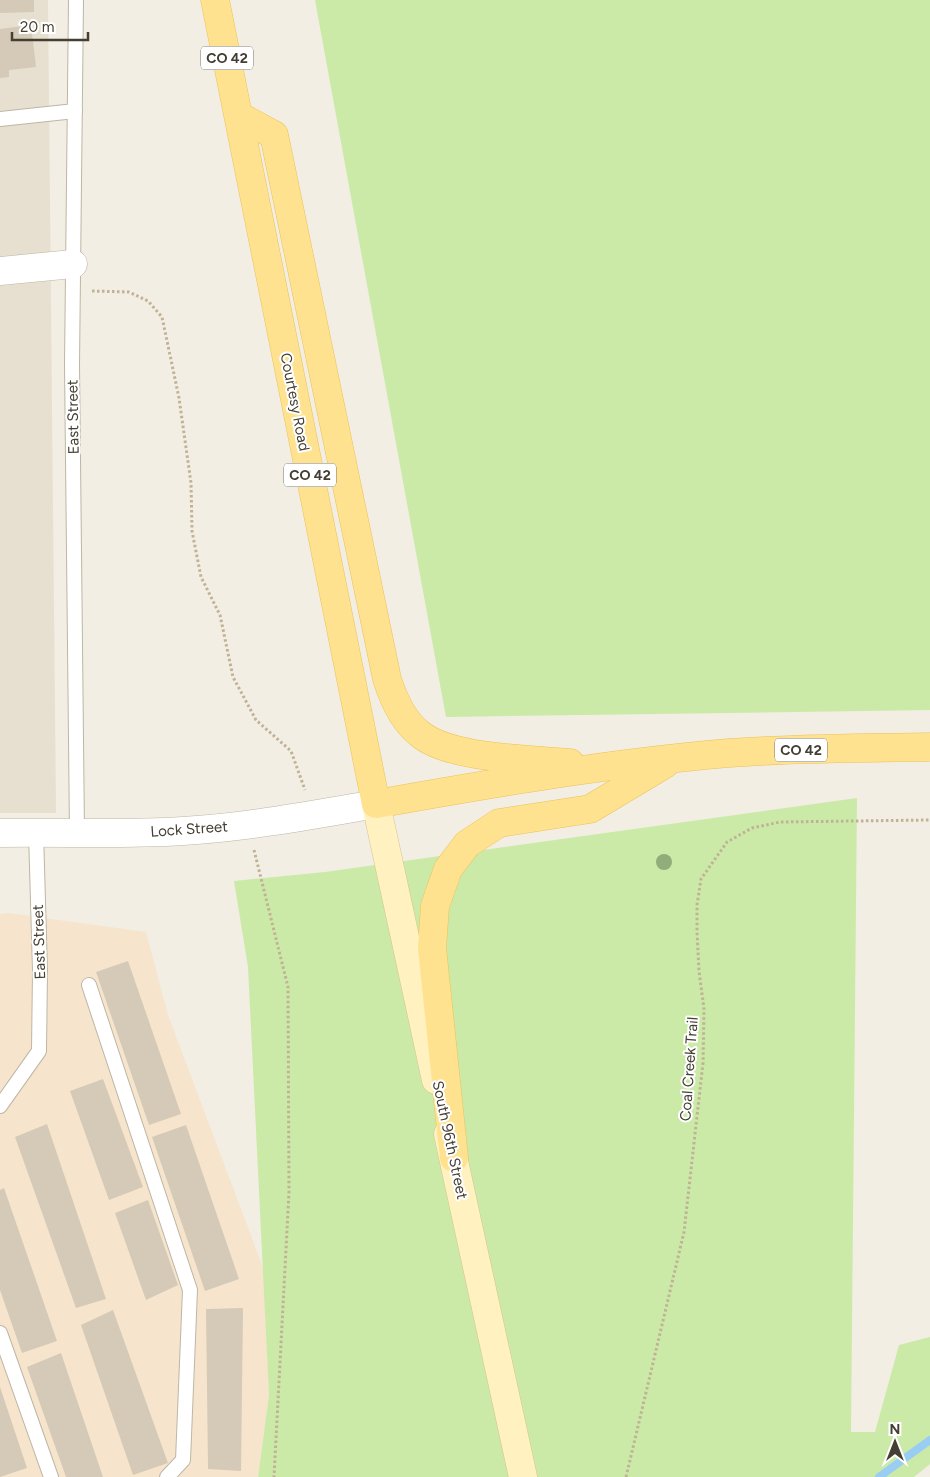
<svg xmlns="http://www.w3.org/2000/svg" width="930" height="1477" font-family="Figtree,sans-serif">
	<style>
		.residential { fill: #e7e0d0 }
		.commercial { fill: #f6e5cc }
		.green { fill: #cbeaa8 }
		.lines { fill: none; stroke-linecap: round; stroke-linejoin: round }
		.stream { stroke: #9acdf4; stroke-width: 8 }
		.building { fill: #d4cab7 }
		.service-casing { stroke: #beb6a5; stroke-width: 16 }
		.minor-casing { stroke: #beb6a5; stroke-width: 29 }
		.secondary-casing { stroke: #d5c48f; stroke-width: 29 }
		.primary-casing { stroke: #eac259; stroke-width: 29 }
		.path { stroke: #c1b295; stroke-width: 3; stroke-dasharray: 2.5 2.5; stroke-linecap: butt }
		.service { stroke: #fff; stroke-width: 14 }
		.minor { stroke: #fff; stroke-width: 28 }
		.secondary { stroke: #fff1c0; stroke-width: 28 }
		.primary { stroke: #ffe28f; stroke-width: 28 }
		.tree { fill: #91ad79 }
		.labels { text-anchor: middle; stroke-width: 4; stroke-linejoin: round; paint-order: stroke }
		.shield { fill: #fff; stroke: #7c7870; stroke-width: 1 }
		.shield-label { font-size: 14px; font-weight: bold; fill: #443e33 }
		.street-label { font-size: 15px; fill: #443e33; stroke: #fff }
	</style>
	<rect width="100%" height="100%" fill="#f2eee3"/>
	<!-- residential -->
	<path class="residential" d="M0,0H48L56,813H0Z"/>
	<!-- commercial -->
	<path class="commercial" d="M8,913L146,932L168,1015L264,1270L269,1395L258,1477H0V914Z"/>
	<!-- green -->
	<g class="green">
		<path d="M315,0H930V710L446,717Z"/>
		<path d="M857,798L851,1432H875L899,1345L930,1337V1464L914,1477H258L269,1395L248,967L234,881L325,872Z"/>
	</g>
	<g class="lines">
		<!-- stream -->
		<path class="stream" d="M879,1477L930,1440"/>
	</g>
	<!-- building -->
	<g class="building">
		<path d="M0,0H34V12L0,13Z"/>
		<path d="M31,25L36,67L9,70V77L0,78V29Z"/>
		<path d="M128,961L181,1114L149,1125L96,972Z"/>
		<path d="M103,1079L143,1187L109,1200L70,1091Z"/>
		<path d="M47,1124L106,1299L76,1308L15,1137Z"/>
		<path d="M186,1125L239,1279L205,1291L152,1137Z"/>
		<path d="M4,1188L57,1341L22,1353L0,1290V1190Z"/>
		<path d="M148,1200L178,1285L146,1300L115,1213Z"/>
		<path d="M243,1308L241,1471L208,1469L206,1309Z"/>
		<path d="M113,1310L168,1463L133,1475L81,1325Z"/>
		<path d="M61,1353L103,1477H66L27,1367Z"/>
		<path d="M0,1387L27,1468L0,1477Z"/>
	</g>
	<g class="lines">
		<defs>
			<g id="service">
				<path d="M76,0L72,365L77,833"/>
				<path d="M0,119L75,111"/>
				<path d="M89,985L190,1290L183,1460L167,1477"/>
				<path d="M0,1106L39,1051L40,971L36,832"/>
				<path d="M0,1333L51,1477"/>
			</g>
			<g id="minor">
				<path d="M0,271L73,264"/>
				<path d="M0,833C61,832 122,835 183,831C248,827 312,815 376,804"/>
			</g>
			<g id="secondary">
				<path d="M376,804L436,1080"/>
				<path d="M448,1134L523,1477"/>
			</g>
			<g id="primary">
				<path d="M215,0L376,804C493,783 611,763 729,753C796,748 863,748 930,747"/>
				<path d="M239,116L274,135L387,679C393,698 403,721 420,734C450,759 531,759 570,763"/>
				<path d="M454,1158L432,948L435,906L448,869L467,844L499,823L590,809L665,764"/>
			</g>
		</defs>
		<!-- service casing -->
		<use href="#service" class="service-casing"/>
		<!-- minor casing -->
		<use href="#minor" class="minor-casing"/>
		<!-- secondary casing -->
		<use href="#secondary" class="secondary-casing"/>
		<!-- primary casing -->
		<use href="#primary" class="primary-casing"/>
		<!-- path -->
		<g class="path">
			<path d="M92,291L129,292L148,301L162,317L179,398L191,483L192,531L201,577L220,615L233,677L256,720L291,751L305,790"/>
			<path d="M254,850L288,987L289,1192L274,1477"/>
			<path d="M626,1477L684,1232L703,1063L704,1009L699,971L697,932V905L701,879L727,842L752,828L780,822L930,820"/>
		</g>
		<!-- service -->
		<use href="#service" class="service"/>
		<!-- minor -->
		<use href="#minor" class="minor"/>
		<!-- secondary -->
		<use href="#secondary" class="secondary"/>
		<!-- primary -->
		<use href="#primary" class="primary"/>
	</g>
	<!-- trees -->
	<circle class="tree" cx="664" cy="862" r="8"/>
	<g class="labels">
		<!-- shield labels -->
		<g class="shield">
			<rect x="201" y="46.5" width="52" height="23" rx="4"/>
			<rect x="284" y="463.5" width="52" height="23" rx="4"/>
			<rect x="775" y="738.5" width="52" height="23" rx="4"/>
		</g>
		<g class="shield-label">
			<text x="227" y="63">CO 42</text>
			<text x="310" y="480">CO 42</text>
			<text x="801" y="755">CO 42</text>
		</g>
		<!-- street labels -->
		<g class="street-label">
			<text transform="translate(295 402) rotate(79)" y="5">Courtesy Road</text>
			<text transform="translate(73 417) rotate(-91)" y="5">East Street</text>
			<text transform="translate(189 829) rotate(-4)" y="5">Lock Street</text>
			<text transform="translate(39 942) rotate(-92)" y="5">East Street</text>
			<text transform="translate(689 1069) rotate(-86)" y="5">Coal Creek Trail</text>
			<text transform="translate(450 1140) rotate(78)" y="5">South 96th Street</text>
		</g>
	</g>
	<!-- north arrow -->
	<g transform="translate(895 1442)" stroke="#ffffff" stroke-width="4" paint-order="stroke">
	<path d="M0-4L9 19L0 12L-9 19Z" fill="#443e33"/>
	<text y="-8" font-size="14" font-weight="bold" text-anchor="middle" fill="#443e33">N</text>
	</g>
	<!-- scale -->
	<path d="M12 32v8h76v-8" fill="none" stroke="#443e33" stroke-width="2.5"/>
	<text x="20" y="32" font-size="15" fill="#443e33" stroke="#ffffff" stroke-width="4" paint-order="stroke">20 m</text>
</svg>
